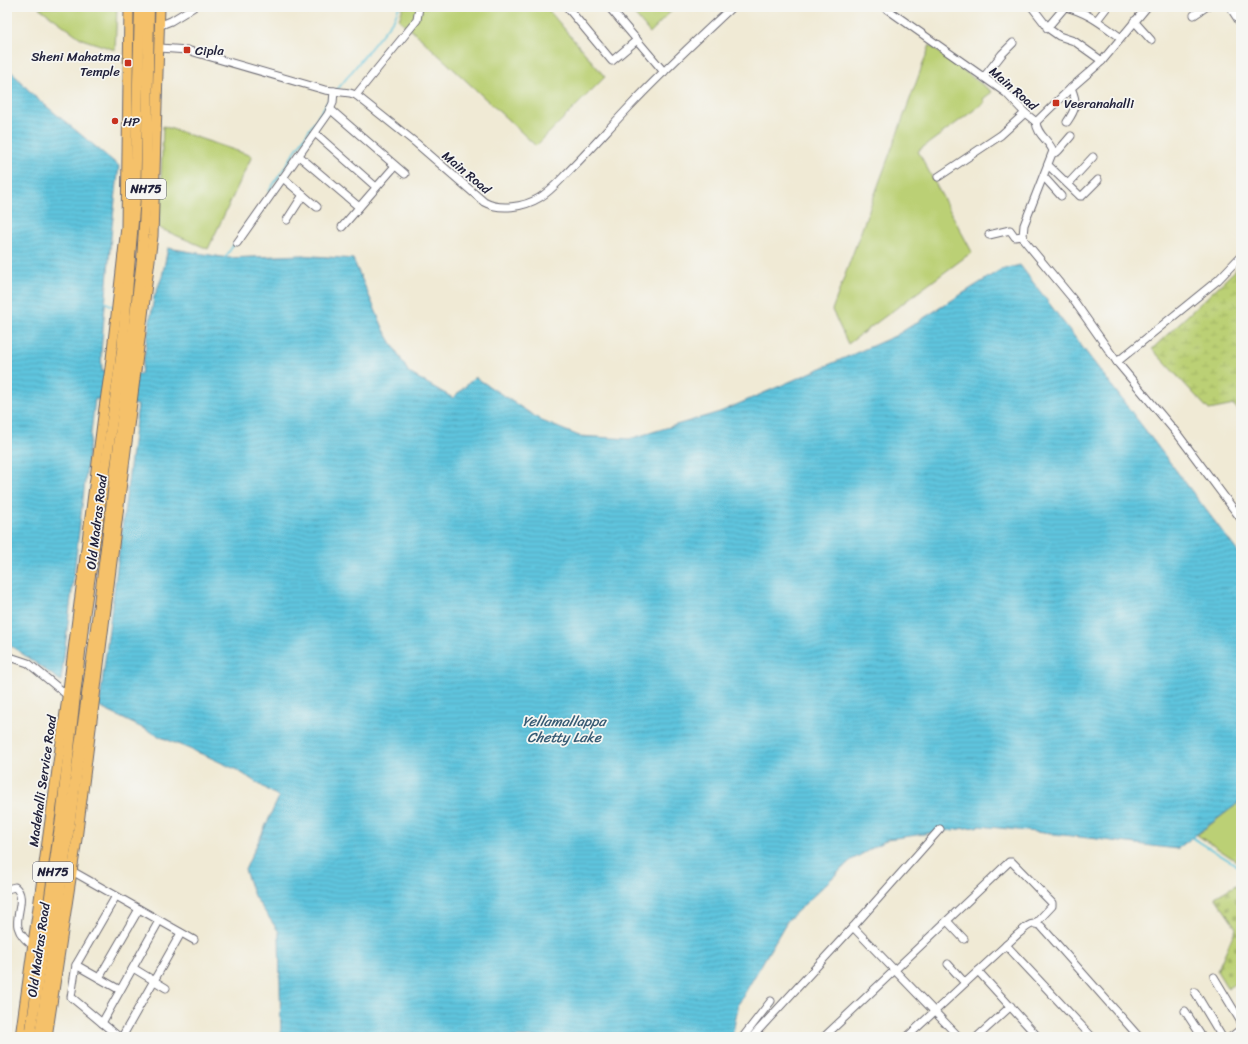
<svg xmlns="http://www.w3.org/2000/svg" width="1248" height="1044" font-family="Sriracha,sans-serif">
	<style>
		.grass { fill: #bbd074; stroke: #6e7958 }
		.wetland { fill: url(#wetland-marsh); stroke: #6e7958 }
		.cemetery { fill: url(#cemetery-stones); stroke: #6e7958 }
		.water { fill: url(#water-rules); stroke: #40738c }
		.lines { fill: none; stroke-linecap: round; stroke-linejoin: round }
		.stream { stroke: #5fc4dd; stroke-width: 1.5 }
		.minor-casing { stroke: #6a6871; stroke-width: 9 }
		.major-casing { stroke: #6a6871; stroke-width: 11 }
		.highway-casing { stroke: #6a6871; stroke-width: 12 }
		.minor { stroke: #fff; stroke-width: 7 }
		.major { stroke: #f5c16b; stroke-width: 9 }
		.highway { stroke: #f5c16b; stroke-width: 10 }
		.poi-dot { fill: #c8321e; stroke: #f6f6f2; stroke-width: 1.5 }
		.labels { text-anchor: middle; stroke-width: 3.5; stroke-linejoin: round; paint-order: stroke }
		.shield { fill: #f6f6f2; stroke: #626272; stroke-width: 1 }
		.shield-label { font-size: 12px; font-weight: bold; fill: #22223b }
		.poi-label { font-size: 13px; fill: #22223b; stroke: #f6f6f2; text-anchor: start }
		.street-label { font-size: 13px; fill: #22223b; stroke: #f6f6f2 }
		.water-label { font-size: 14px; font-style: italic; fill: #375b74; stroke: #f6f6f2 }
	</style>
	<defs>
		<pattern id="wetland-marsh" width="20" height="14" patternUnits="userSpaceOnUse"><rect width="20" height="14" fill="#bbd074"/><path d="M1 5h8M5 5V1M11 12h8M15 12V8" fill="none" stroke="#a0b265"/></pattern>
		<pattern id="cemetery-stones" width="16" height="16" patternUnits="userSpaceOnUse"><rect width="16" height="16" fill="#bbd074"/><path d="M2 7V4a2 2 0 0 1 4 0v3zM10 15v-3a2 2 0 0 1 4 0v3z" fill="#a0b265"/></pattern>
		<pattern id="water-rules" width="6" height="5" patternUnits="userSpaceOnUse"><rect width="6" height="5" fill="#5fc4dd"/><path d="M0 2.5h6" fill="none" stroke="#52a8bf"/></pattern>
	</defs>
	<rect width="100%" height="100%" fill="#f6f6f2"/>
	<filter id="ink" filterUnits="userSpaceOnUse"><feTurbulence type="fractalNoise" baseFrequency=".025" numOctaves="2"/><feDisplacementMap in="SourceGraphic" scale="8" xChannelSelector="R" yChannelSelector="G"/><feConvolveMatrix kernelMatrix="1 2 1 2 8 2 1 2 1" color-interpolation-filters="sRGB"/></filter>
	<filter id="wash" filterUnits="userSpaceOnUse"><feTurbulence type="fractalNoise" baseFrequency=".012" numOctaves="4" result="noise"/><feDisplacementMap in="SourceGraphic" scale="16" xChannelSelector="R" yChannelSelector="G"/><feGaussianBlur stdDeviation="0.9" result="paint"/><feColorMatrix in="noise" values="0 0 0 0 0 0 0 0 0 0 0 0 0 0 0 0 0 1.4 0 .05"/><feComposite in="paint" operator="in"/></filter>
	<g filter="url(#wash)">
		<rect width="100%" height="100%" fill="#f0ead5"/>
		<!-- grass -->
		<g class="grass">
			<path d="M38,7H117L115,50L82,39Z"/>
			<path d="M403,7H546L605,77L536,146L416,34L399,20Z"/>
			<path d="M628,7H675L650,33Z"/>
			<path d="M930,45L992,92L983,99L985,102L918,151L972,252L848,344L832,310Z"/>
			<path d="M163,126L252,156L208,249L159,228Z"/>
			<path d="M1241,801V864L1197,835Z"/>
		</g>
		<!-- wetland -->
		<path class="wetland" d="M1241,265V414L1234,405L1209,410L1152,349Z"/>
		<!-- cemetery -->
		<path class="cemetery" d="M1241,882V980L1228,989L1217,971L1236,928L1215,897Z"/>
		<!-- water -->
		<path class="water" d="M7,67L34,96L119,166L112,226L101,352L102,371L141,374L154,297L162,277L168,248L228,258L301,255L353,259L384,330L409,373L453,398L475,377L542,421L579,436L629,439L720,412L895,336L1000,270L1020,265L1241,556V801L1177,849L1072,836L981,826L888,839L850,861L787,921L739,1003L732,1037H281L279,932L254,896L245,870L279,797L237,770L209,757L163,738L99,707L138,405L95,399L61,681L7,643Z"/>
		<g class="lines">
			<!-- stream -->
			<g class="stream">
				<path d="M337,90L394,19L399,7"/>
				<path d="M269,191L331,97"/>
				<path d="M225,258L234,244"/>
				<path d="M105,302L114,307"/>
				<path d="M1193,838L1241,868"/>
			</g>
		</g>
	</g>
	<g filter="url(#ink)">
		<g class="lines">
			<defs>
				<g id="minor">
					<path d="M567,7L612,61L637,40"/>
					<path d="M609,7L664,72"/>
					<path d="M884,7L1006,93L1025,113L1036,122L1071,88L1102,61L1147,7"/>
					<path d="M1032,7L1049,29L1059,36L1074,41L1102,61"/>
					<path d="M1066,7C1087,12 1103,25 1120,37"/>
					<path d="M1230,7L1241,24"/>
					<path d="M1194,15L1206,7"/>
					<path d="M1097,20L1107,7"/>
					<path d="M1134,21L1151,40"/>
					<path d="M161,25L171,21L194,7"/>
					<path d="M1047,28L1065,7"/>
					<path d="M160,48L187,50L325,90L350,93L356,95L416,143L484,202C500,211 524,207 539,198C551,191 559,181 569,171C590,150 610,127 631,105C663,71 698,39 732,7"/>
					<path d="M984,77L1002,54L1013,43"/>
					<path d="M356,95L417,20L419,7"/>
					<path d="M330,109L405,174"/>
					<path d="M1036,122C1037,135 1049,140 1053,151L1024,225L1023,236L1024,240L1072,298L1117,362L1179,436L1241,519"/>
					<path d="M1067,122C1076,109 1078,103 1071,88"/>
					<path d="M315,133L376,187"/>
					<path d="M1053,153L1057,152L1059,150L1071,136"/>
					<path d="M299,156L359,207"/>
					<path d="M1048,165L1080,196H1082L1098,180"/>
					<path d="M938,177L1001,135L1025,113"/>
					<path d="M1044,177L1061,196"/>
					<path d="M283,178L317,207"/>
					<path d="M1068,184L1093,157"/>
					<path d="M287,220L303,195"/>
					<path d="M342,227L395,166"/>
					<path d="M989,235L1010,230L1015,237L1023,236"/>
					<path d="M237,243L328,114L333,103L334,91"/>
					<path d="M1117,362L1218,280L1241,256"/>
					<path d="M7,656L28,663L67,695"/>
					<path d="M72,871L194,940"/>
					<path d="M7,889L15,887C27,897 15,914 18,927C20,935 26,940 32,945"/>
					<path d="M116,896L76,965L71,997L119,1037"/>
					<path d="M947,921L964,939"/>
					<path d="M853,927L959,1037"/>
					<path d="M1006,945L1092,1037"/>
					<path d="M948,964L965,983"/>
					<path d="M76,965L120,990"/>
					<path d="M133,968L166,988"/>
					<path d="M978,971L1038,1037"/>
					<path d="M1214,977L1241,1022"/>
					<path d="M99,978L139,909"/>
					<path d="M1195,992L1222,1037"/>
					<path d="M1185,1011L1202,1037"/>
					<path d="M102,1023L159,921"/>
					<path d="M122,1037L181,933"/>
					<path d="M743,1037L771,1001"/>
					<path d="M752,1037L853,927L940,829"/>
					<path d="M824,1037L1009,862H1012L1052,903V906L1036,923"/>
					<path d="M907,1037L1018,934C1026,928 1031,920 1041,926L1139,1037"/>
					<path d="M977,1037L1011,1006"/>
					<path d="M1231,1037L1241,1029"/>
				</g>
				<g id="major">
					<path d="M20,1037L66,705L104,408L110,368L126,227L129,7"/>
					<path d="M47,1037L77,839L153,236L160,7"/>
				</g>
				<g id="highway">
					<path d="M30,1037L61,819L84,617L122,351L135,198L140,7"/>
					<path d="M40,1037L94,644L142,260L146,193L149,7"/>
				</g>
			</defs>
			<!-- minor casing -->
			<use href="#minor" class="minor-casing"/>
			<!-- major casing -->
			<use href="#major" class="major-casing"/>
			<!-- highway casing -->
			<use href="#highway" class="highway-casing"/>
			<!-- minor -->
			<use href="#minor" class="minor"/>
			<!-- major -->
			<use href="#major" class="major"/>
			<!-- highway -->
			<use href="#highway" class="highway"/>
		</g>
	</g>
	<!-- markers -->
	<g class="poi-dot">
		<rect x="183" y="46" width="8" height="8" rx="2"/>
		<rect x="124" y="59" width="8" height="8" rx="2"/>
		<rect x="1052" y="99" width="8" height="8" rx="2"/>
		<circle cx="115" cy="121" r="4"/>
	</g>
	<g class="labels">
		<!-- shield labels -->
		<g class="shield">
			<rect x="126" y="179" width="40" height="20" rx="3"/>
			<rect x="33" y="862" width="40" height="20" rx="3"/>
		</g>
		<g class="shield-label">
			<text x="146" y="193">NH75</text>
			<text x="53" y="876">NH75</text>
		</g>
		<!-- poi labels -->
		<g class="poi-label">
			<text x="195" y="55">Cipla</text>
			<text x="120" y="61" text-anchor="end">Sheni Mahatma<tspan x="120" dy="15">Temple</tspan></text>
			<text x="1064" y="108">Veeranahalli</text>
			<text x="123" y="126">HP</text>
		</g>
		<!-- street labels -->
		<g class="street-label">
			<text transform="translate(1014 88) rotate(41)" y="5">Main Road</text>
			<text transform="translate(467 172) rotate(40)" y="5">Main Road</text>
			<text transform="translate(96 522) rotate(-83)" y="5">Old Madras Road</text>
			<text transform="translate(42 781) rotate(-82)" y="5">Madehalli Service Road</text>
			<text transform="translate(38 950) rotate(-82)" y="5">Old Madras Road</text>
		</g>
		<!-- water labels -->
		<g class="water-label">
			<text x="564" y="726">Yellamallappa<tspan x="564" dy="16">Chetty Lake</tspan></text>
		</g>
	</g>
	<!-- margin -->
	<rect width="1248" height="1044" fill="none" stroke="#f6f6f2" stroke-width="24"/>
</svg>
